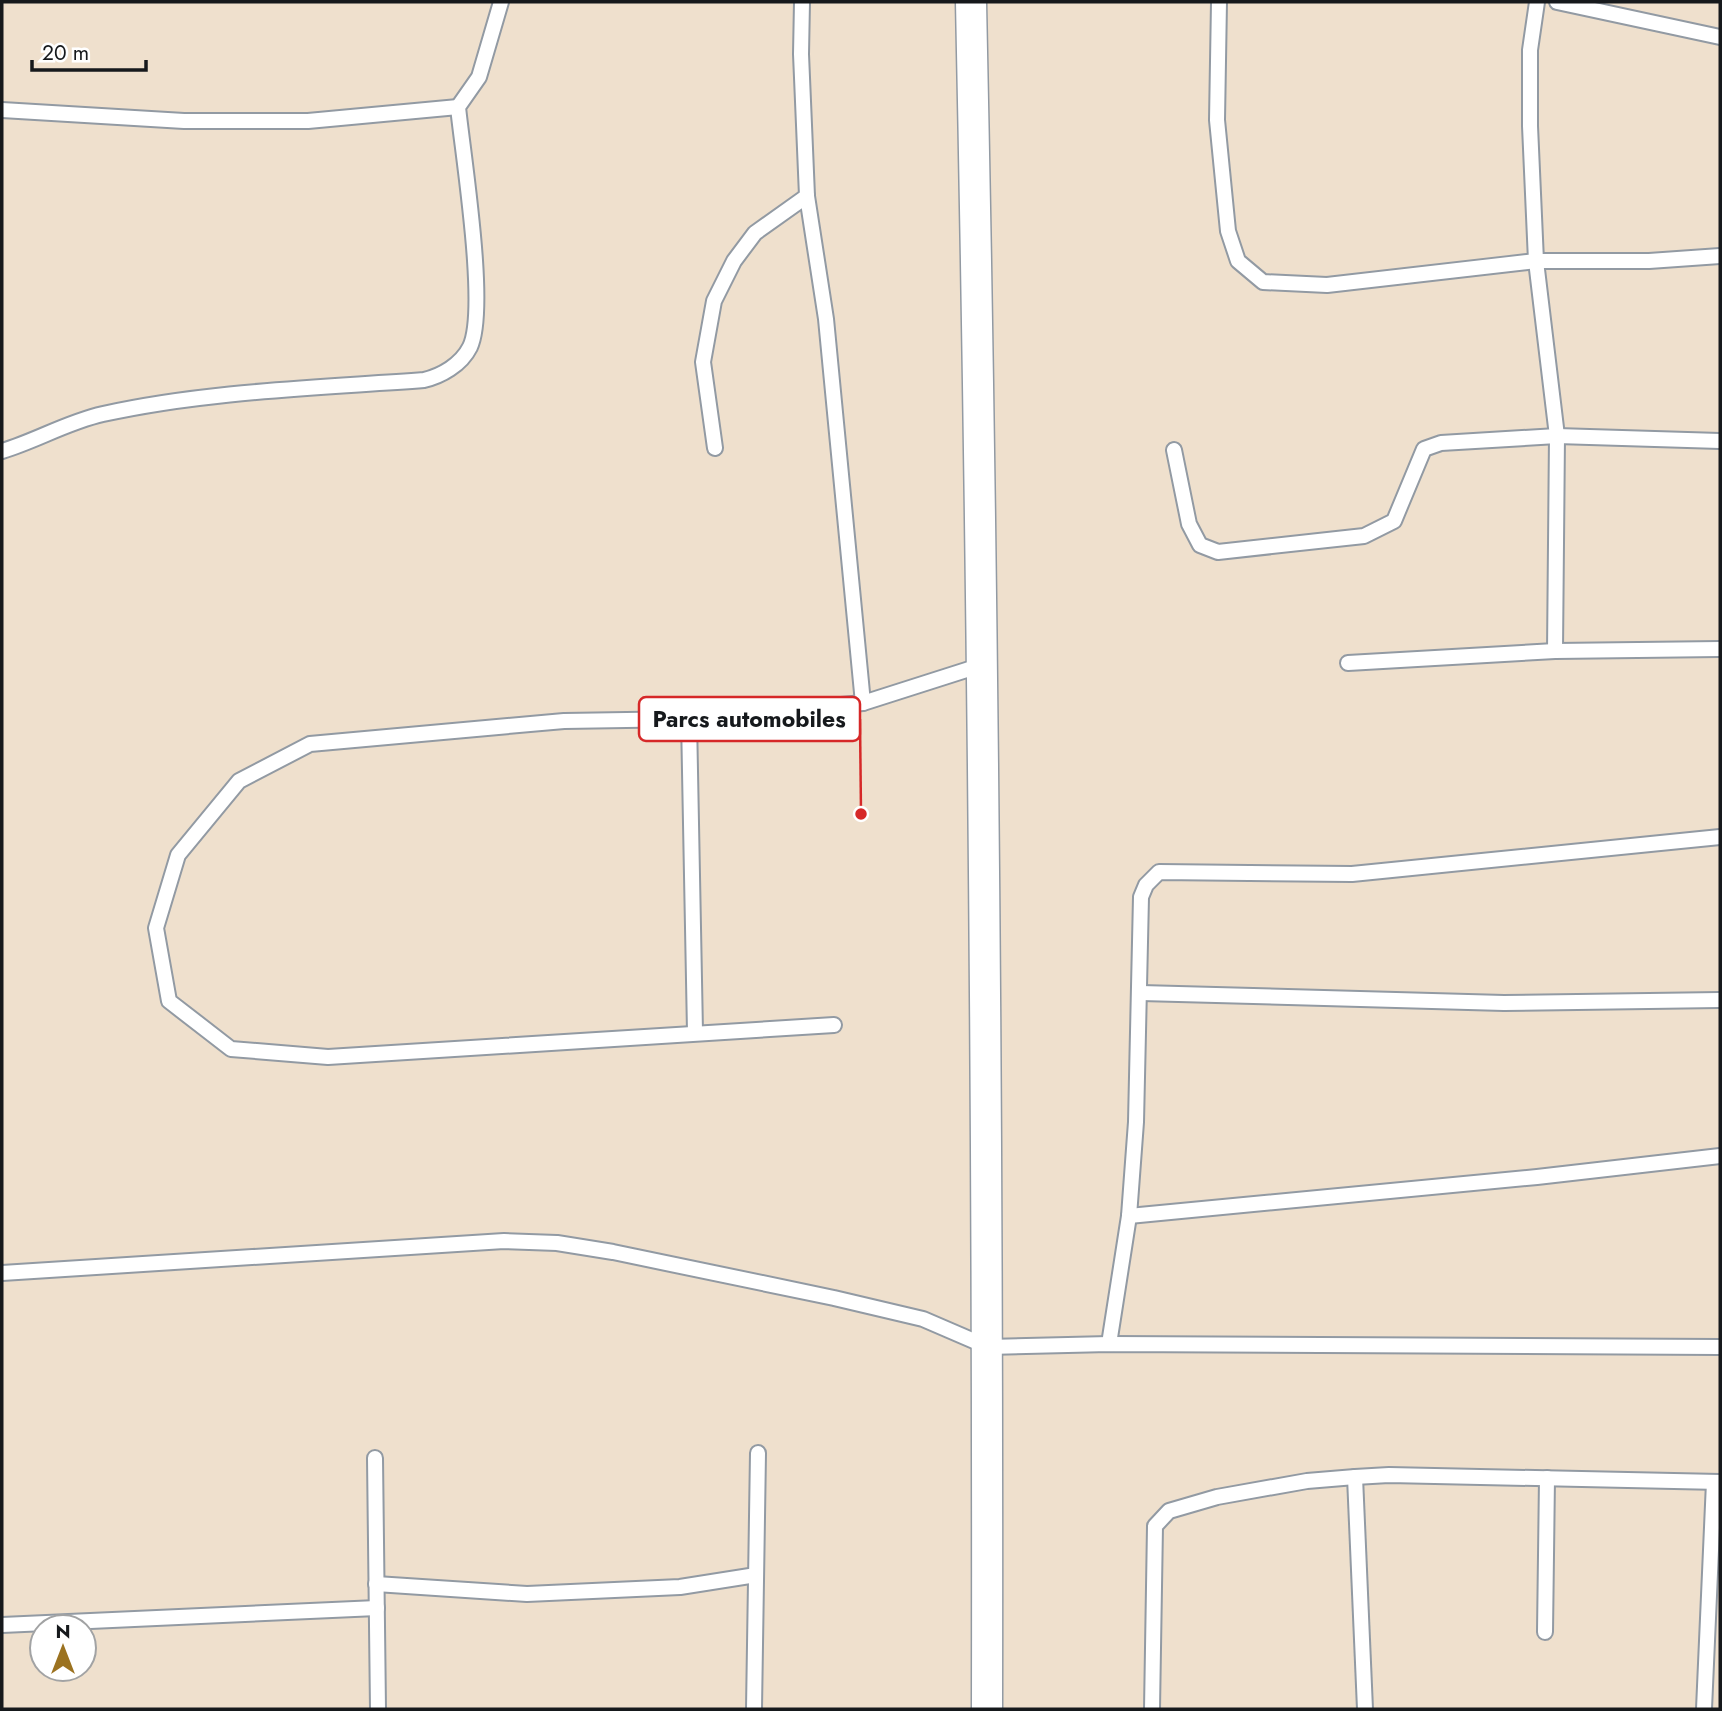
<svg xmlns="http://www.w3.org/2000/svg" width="1722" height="1711" font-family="Jost,sans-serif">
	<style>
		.commercial { fill: #efe0cd; fill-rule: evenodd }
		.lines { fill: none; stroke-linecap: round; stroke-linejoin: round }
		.service-casing { stroke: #929aa3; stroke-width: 18 }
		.minor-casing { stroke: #929aa3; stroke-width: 33 }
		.service { stroke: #fff; stroke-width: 14 }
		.minor { stroke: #fff; stroke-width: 30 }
		.leader { fill: none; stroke: #d62828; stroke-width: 2.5 }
		.callout-dot { fill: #d62828; stroke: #fff; stroke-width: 2.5 }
		.callout { fill: #fff; stroke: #d62828; stroke-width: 2.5 }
		.callout-label { font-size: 23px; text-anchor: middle; font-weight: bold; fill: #16191c }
	</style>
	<rect width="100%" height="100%" fill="#e5edf7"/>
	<!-- commercial -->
	<path class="commercial" d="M2,2H1720V1709H2ZM42,1627H84V1669H42Z"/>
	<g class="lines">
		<defs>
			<g id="service">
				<path d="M802,2L801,54L807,196L826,319L863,703"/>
				<path d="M1219,2L1217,120L1228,231L1238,261L1263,282L1327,285L1536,261H1649L1720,256"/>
				<path d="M1537,2L1530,50V126L1536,261L1557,436L1555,651"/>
				<path d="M1557,2L1720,37"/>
				<path d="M2,110L184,121H308L458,107"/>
				<path d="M715,448L703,362L714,301L734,261L755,233L807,196"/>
				<path d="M1174,450L1189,524L1200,545L1218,552L1364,536L1394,521L1424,449L1441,443L1557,436L1720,441"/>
				<path d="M2,451C36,441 67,422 103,414C207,391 317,388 424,380C441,376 461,365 470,347C488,309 463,156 458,107L479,77L501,2"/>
				<path d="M1348,663L1555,651L1720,649"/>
				<path d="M689,719L695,1032"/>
				<path d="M1141,993L1504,1003L1720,1000"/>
				<path d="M834,1025L328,1057L231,1049L169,1001L156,928L178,855L239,781L310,744L564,721L689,719L863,703L982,665"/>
				<path d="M1129,1216L1537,1177L1720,1156"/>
				<path d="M2,1273L504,1241L557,1243L613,1252L834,1298L923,1319L988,1347L1109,1344L1720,1347"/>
				<path d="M1109,1344L1129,1216L1136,1122L1141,897L1146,885L1159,872L1352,874L1720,837"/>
				<path d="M375,1458L378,1709"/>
				<path d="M1355,1477L1365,1709"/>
				<path d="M376,1584L527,1594L680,1587L756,1575"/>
				<path d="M2,1625L377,1608"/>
				<path d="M1545,1632L1547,1478"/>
				<path d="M754,1709L758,1453"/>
				<path d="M1152,1709L1155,1526L1169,1511L1217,1497L1307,1481L1355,1477L1389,1475L1720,1482"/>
				<path d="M1704,1709L1714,1482"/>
			</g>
			<path id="minor" d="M971,2C983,571 988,1140 987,1709"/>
		</defs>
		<!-- service casing -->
		<use href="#service" class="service-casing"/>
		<!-- minor casing -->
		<use href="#minor" class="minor-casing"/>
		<!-- service -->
		<use href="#service" class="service"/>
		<!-- minor -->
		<use href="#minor" class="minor"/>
	</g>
	<!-- callouts -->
	<path class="leader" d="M861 814L860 719"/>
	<circle class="callout-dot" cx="861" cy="814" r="7"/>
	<rect class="callout" x="639" y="697" width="221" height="44" rx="7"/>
	<g class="callout-label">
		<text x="749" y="727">Parcs automobiles</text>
	</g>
	<!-- border -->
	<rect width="1722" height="1711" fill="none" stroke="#16191c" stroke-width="7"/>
	<!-- north arrow -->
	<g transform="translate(63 1648)"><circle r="33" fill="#ffffff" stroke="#a2a3a4" stroke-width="2"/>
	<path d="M0-5L12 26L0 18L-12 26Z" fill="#9b7220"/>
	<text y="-10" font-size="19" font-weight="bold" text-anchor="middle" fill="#16191c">N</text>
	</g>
	<!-- scale -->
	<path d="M32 60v10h114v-10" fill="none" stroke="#16191c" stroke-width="3.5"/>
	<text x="42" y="60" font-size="21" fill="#16191c" stroke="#ffffff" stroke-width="5" paint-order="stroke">20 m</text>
</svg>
